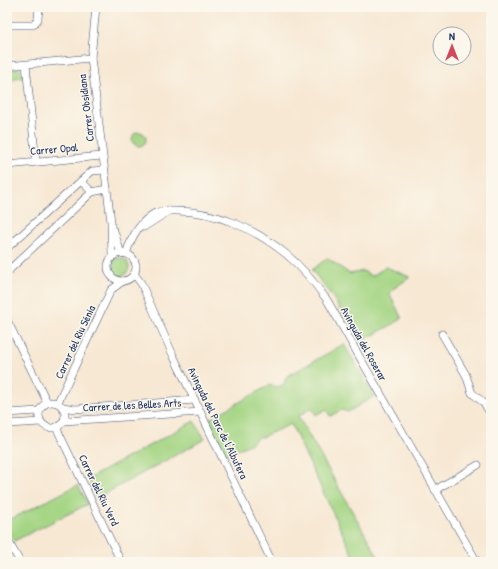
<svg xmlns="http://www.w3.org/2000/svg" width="498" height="569" font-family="'Patrick Hand',sans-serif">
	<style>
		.green { fill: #a5d584; stroke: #608271 }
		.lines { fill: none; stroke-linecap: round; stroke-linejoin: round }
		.minor-casing { stroke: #3c4b70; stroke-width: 8 }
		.minor { stroke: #fff; stroke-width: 7 }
		.labels { text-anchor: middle; stroke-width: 3; stroke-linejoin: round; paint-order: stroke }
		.street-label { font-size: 11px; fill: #1b2f5e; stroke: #fbf7ec }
	</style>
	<rect width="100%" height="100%" fill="#fbf7ec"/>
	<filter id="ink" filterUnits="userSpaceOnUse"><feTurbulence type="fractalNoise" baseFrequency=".025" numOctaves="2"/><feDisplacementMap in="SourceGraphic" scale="8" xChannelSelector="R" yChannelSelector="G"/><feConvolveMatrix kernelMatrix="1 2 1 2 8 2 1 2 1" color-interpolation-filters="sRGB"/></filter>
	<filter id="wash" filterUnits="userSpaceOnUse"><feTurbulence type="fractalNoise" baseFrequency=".012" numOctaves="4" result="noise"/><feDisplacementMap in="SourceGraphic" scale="16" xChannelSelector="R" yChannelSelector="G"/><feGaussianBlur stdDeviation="0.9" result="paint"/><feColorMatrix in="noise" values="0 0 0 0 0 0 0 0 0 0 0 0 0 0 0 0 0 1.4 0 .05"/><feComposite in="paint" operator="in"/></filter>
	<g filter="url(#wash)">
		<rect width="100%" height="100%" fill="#f7e8d3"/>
		<!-- green -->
		<g class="green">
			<path d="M18,68L23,73V77L15,78L7,86V69Z"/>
			<circle cx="139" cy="139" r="7"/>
			<circle cx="120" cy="267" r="9"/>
			<path d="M327,258L350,274L363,271L372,276L386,267L410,277L393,289L390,294L402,319L359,343L334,299L312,270Z"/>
			<path d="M344,344L374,396L348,412L342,410L330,416L326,409L316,415L312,408L298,416L381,562H356L291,424L262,437H258L252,443L226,455L209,419L270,385C278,389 285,386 286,377Z"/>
			<path d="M194,421L205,439L97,498L96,497L88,479Z"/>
			<path d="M78,485L88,504L14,541L7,530V521Z"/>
		</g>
	</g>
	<g filter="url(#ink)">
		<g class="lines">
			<defs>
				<g id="minor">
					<path d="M96,7L91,58L111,222L112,257"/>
					<path d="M7,25H33L38,19L39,7"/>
					<path d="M26,65L36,162"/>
					<path d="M7,66L91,58"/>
					<path d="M7,165L102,156"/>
					<path d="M81,181L92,192"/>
					<path d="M144,227L169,211"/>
					<path d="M114,231L121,254"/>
					<path d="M7,248L92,171L104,170"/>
					<circle cx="122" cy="267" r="14"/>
					<path d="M126,254C131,238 139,222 155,213C160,210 167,211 173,211C214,210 254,228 286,254C303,268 315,283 327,300L477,562"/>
					<path d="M7,263L9,271"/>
					<path d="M7,272L92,192L107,189"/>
					<path d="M134,274L141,283L173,355L272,562"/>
					<path d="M7,320L47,402"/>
					<path d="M442,334L466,375L472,393L484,403L491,415"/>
					<circle cx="52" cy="415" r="13"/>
					<path d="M58,402L111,290L123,281"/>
					<path d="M63,407L75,409L195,400"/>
					<path d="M7,413L39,411"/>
					<path d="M64,421L201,412"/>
					<path d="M7,424L41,422"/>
					<path d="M56,427L121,562"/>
					<path d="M435,490L478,465"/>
					<path d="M7,539L20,562"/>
				</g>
			</defs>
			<!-- minor casing -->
			<use href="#minor" class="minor-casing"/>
			<!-- minor -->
			<use href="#minor" class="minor"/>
		</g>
	</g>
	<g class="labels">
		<!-- street labels -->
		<g class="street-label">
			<text transform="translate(86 108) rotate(-97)" y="4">Carrer Obsidiana</text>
			<text transform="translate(54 149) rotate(-5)" y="4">Carrer Opal</text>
			<text transform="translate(75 342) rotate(-65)" y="4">Carrer del Riu Sénia</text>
			<text transform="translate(364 344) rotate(61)" y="4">Avinguda del Roserar</text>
			<text transform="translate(132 405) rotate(-3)" y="4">Carrer de les Belles Arts</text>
			<text transform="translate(218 423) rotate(64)" y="4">Avinguda del Parc de l'Albufera</text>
			<text transform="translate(99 490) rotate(64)" y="4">Carrer del Riu Verd</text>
		</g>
	</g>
	<!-- margin -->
	<rect width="498" height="569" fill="none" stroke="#fbf7ec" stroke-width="24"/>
	<!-- north arrow -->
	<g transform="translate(452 46)"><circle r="19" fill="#fbf7ec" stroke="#a1a7b3"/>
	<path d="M0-3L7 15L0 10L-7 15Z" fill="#d1495b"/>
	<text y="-6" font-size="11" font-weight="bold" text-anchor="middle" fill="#1b2f5e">N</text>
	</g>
</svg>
